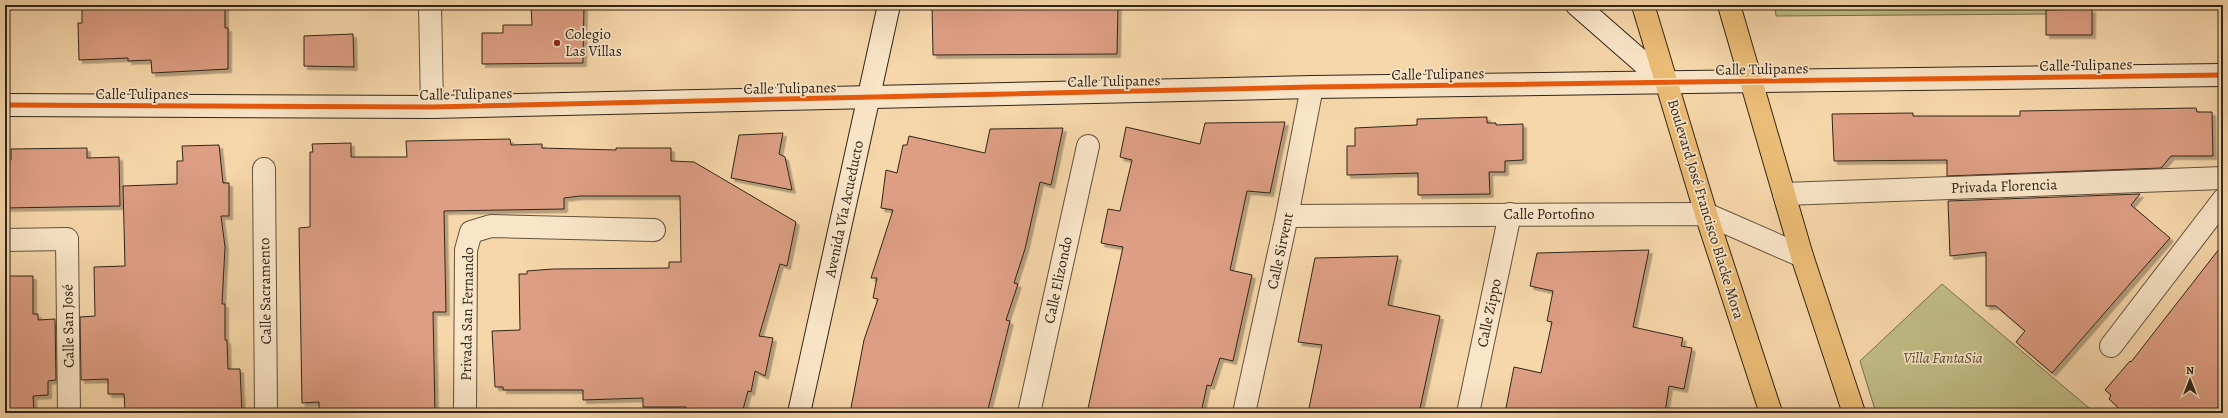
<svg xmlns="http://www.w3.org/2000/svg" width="2228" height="418" font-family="Alegreya,serif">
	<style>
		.green { fill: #c1bd85; stroke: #79714f }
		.building { fill: #dd9e83; stroke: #312519; filter: url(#shadow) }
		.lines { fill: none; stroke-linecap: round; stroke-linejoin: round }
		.street-casing { stroke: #62523d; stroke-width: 24 }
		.secondary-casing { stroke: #312519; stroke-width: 24 }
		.primary-casing { stroke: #312519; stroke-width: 24 }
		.street { stroke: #f9e5c8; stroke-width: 22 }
		.secondary { stroke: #f9e5c8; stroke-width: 22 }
		.primary { stroke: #ebbc75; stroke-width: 22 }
		.cycleway-casing { stroke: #f9e5c8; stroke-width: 8 }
		.cycleway { stroke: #e8590c; stroke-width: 5 }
		.poi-dot { fill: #8f2418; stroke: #f9e5c8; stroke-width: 1.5 }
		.labels { text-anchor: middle; stroke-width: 3.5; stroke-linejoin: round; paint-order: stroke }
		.poi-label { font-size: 15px; fill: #312519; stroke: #f9e5c8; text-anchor: start }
		.street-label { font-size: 15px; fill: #312519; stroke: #f9e5c8 }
		.park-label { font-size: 15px; font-style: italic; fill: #554b34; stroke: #f9e5c8 }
	</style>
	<defs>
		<filter id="shadow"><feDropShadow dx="3.5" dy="3.5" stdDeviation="0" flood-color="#0004"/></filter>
	</defs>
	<rect width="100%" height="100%" fill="#f6d7aa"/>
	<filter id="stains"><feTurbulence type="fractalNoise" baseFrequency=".005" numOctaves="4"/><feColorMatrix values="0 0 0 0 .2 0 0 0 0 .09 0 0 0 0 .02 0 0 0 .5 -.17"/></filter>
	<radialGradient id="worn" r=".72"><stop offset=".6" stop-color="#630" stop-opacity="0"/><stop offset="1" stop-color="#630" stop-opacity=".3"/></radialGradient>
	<!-- green -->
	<g class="green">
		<path d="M1775,5H2048V14L1776,16Z"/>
		<path d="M1942,284L2095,413H1876L1860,361Z"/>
	</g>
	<!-- building -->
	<g class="building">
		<path d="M82,5H225V28H228V69L152,73L151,60L128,61V58L79,60L78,23H82Z"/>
		<path d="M531,5H584L583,63L482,64V33H503V25H532Z"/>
		<path d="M932,5H1118L1117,54L933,55Z"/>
		<path d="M2092,9V35H2046V10Z"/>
		<path d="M353,34L354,67L304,66V36Z"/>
		<path d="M2196,108L2197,112H2212L2213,156H2171L2161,168L1947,176V160L1834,161L1832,114L1913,113V116H2020V111Z"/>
		<path d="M1487,117V123H1496V125L1523,124V160L1505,161V172H1489L1490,194L1418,195V173L1347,175V146H1355V128L1417,125V119Z"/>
		<path d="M1285,122L1270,193L1247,191L1230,270L1252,275L1233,361L1220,358L1211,386L1207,385L1201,413H1087L1123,247L1101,243L1108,209L1120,211L1132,160L1120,157L1126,127L1200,144L1205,123Z"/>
		<path d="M1063,128L1051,185L1040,182L1025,249L1014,283L1018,284L1006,320L1010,321L987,413H850L864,340L878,299L873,298L877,278H871L893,210L881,208L886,170L897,173L903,145H907L909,136L985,153L990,129Z"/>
		<path d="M783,133L779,154L785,157L792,190L731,178L739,135Z"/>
		<path d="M510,139L511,145L542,144V148L616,150V148H671V161L694,162L796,222L787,266L780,264L759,336L773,338L765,376L755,371L751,392L748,391L742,413H684L686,407H643V398L583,400V390H503V387H495L492,331L520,330L519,274H527V271L553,269L669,268V262H681L680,196H580L564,198V209L444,211L446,312H433L435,413H319V402L302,403L299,228L310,227V152H313L312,144L351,143V157H407L406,141Z"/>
		<path d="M219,145L223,183H229V216H221L225,247L222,304H225V340H227L228,369H240L242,413H168V409L125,410L124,394H108V379L81,380L80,317L95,316L94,267L125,266L123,186L177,184V161H183L182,146Z"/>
		<path d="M87,148V158L119,157L120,206L5,208V160H11V149Z"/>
		<path d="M2140,194L2131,205L2170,238L2052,373L2016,342L2025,331L1996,306H1986V252L1950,256L1948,201Z"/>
		<path d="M2223,244V401L2213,413H2124L2109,399L2111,395L2105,390L2130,361L2131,362Z"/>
		<path d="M1649,250L1633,327L1683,338L1681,346L1692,348L1684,389L1669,386L1665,413H1505L1514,367L1541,373L1552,322L1547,321L1553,291L1530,286L1537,253Z"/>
		<path d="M1398,256L1388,305L1440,316L1419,413H1308L1322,345L1298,342L1315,258Z"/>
		<path d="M5,276H33V314H38V320L55,319L56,380L48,381V395L33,396L34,413H5Z"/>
	</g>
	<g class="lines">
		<defs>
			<g id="street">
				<path d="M430,5L432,107"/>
				<path d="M264,169L266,413"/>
				<path d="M1784,194L2223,178"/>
				<path d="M1287,216L1706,214L1802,256"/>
				<path d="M5,240L67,239L69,413"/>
				<path d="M2111,346L2223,200"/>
				<path d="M465,413L466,250L471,232L491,226L654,230"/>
				<path d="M1029,413L1088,146"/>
				<path d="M1244,413L1287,216L1312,87"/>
				<path d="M1468,413L1510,214"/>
			</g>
			<g id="secondary">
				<path d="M1577,5L1666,83"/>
				<path d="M5,105L432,107L1312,87L2223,75"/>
				<path d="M799,413L889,5"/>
			</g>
			<g id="primary">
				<path d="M1643,5L1706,214L1771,413"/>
				<path d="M1729,5L1802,256L1854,413"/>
			</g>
		</defs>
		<!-- street casing -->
		<use href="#street" class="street-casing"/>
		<!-- secondary casing -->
		<use href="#secondary" class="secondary-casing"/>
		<!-- primary casing -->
		<use href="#primary" class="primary-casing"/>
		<!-- street -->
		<use href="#street" class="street"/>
		<!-- secondary -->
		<use href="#secondary" class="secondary"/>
		<!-- primary -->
		<use href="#primary" class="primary"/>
		<defs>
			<path id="cycleway" d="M5,105L432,107L1312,87L2223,75"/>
		</defs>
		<!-- cycleway casing -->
		<use href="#cycleway" class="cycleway-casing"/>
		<!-- cycleway -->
		<use href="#cycleway" class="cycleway"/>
	</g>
	<!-- markers -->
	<circle class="poi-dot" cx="557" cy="43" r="4"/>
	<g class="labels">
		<!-- poi labels -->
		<g class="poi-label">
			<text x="565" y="39">Colegio<tspan x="565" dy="17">Las Villas</tspan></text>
		</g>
		<!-- street labels -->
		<g class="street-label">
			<text transform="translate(2086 65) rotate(-1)" y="5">Calle Tulipanes</text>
			<text transform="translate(1762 69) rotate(-1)" y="5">Calle Tulipanes</text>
			<text transform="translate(1438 74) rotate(-1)" y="5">Calle Tulipanes</text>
			<text transform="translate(1114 81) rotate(-1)" y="5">Calle Tulipanes</text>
			<text transform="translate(790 88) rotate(-1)" y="5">Calle Tulipanes</text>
			<text x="142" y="99">Calle Tulipanes</text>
			<text transform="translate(466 94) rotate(-1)" y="5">Calle Tulipanes</text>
			<text transform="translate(2004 186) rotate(-2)" y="5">Privada Florencia</text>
			<text transform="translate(844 209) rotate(-78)" y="5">Avenida Vía Acueducto</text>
			<text transform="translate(1706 209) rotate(73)" y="5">Boulevard José Francisco Blacke Mora</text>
			<text x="1549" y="219">Calle Portofino</text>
			<text transform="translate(1280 251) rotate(-78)" y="5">Calle Sirvent</text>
			<text transform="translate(1058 280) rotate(-78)" y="5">Calle Elizondo</text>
			<text transform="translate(265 291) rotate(-91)" y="5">Calle Sacramento</text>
			<text transform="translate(1489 313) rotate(-78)" y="5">Calle Zippo</text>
			<text transform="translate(467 314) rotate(-89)" y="5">Privada San Fernando</text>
			<text transform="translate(68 326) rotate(-91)" y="5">Calle San José</text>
		</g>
		<!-- park labels -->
		<g class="park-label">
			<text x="1943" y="363">Villa FantaSia</text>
		</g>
	</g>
	<!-- margin -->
	<rect width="2228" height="418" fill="none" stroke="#f6d7aa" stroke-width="20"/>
	<rect x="6" y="6" width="2216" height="406" fill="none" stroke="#312519" stroke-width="2"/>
	<rect x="10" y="10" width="2208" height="398" fill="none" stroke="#312519"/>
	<!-- north arrow -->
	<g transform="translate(2190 380)" stroke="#f9e5c8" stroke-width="3" paint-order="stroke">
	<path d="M0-3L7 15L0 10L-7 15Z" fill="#312519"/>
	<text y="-6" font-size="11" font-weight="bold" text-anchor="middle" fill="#312519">N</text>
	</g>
	<rect width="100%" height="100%" filter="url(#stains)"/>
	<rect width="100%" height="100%" fill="url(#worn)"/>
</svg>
